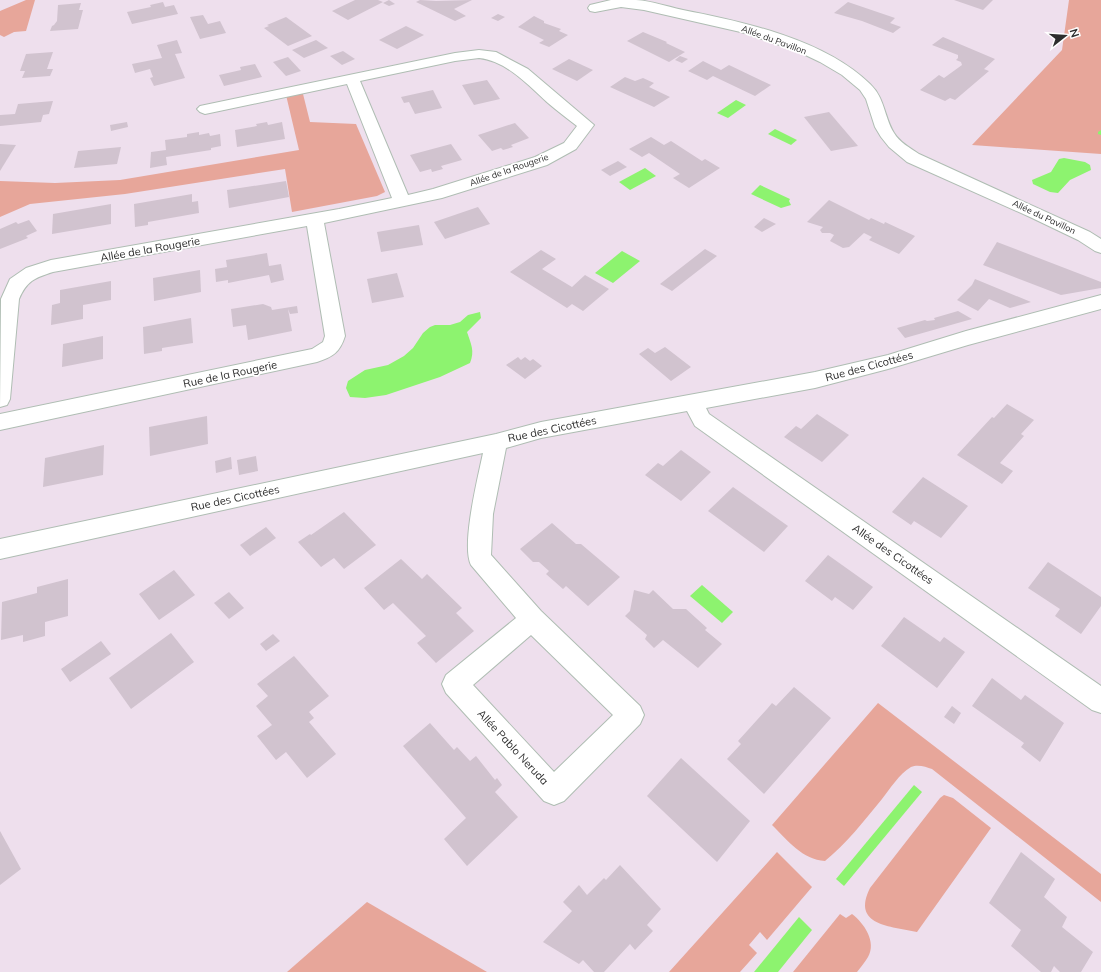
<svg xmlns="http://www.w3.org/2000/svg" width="1101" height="972" font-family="Mulish,sans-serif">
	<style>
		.green { fill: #e7a69a }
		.water { fill: #8df36f }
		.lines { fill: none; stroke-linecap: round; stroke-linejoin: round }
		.stream { fill: #8df36f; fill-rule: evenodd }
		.building { fill: #d1c3cf }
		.minor-casing { stroke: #afbdb3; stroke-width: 2 }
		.minor { fill: #fff; fill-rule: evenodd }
		.labels { text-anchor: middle; stroke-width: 3.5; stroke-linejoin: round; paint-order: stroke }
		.far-street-label { font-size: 9px; fill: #2d2d2d; stroke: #fff }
		.street-label { font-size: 11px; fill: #2d2d2d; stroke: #fff }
	</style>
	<rect width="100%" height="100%" fill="#eedfed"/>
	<!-- green -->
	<g class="green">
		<path d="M26,0H35L26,31L14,32L4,37L0,35V11Z"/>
		<path d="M1069,0H1101V154L972,145L1062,50Z"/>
		<path d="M302,90L310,122L356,124L385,192L377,196L292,212L285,169L125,194L30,204L0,217V181L55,183L120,180L299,150L286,95Z"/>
		<path d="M878,703L1101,874V902L932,769C926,767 918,764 911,767C899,774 890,789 882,799C864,821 846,844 825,861C803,860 787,840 772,825Z"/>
		<path d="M944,795L953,798L991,828L917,932C891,926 851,926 870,888L940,798Z"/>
		<path d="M777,852L812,887L767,940L760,932L749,945L757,953L740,972H669Z"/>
		<path d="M367,902L487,972H287Z"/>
		<path d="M840,914L846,918L852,914C864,923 877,942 868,957C865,962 861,967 857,972H793Z"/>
	</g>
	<!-- water -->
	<g class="water">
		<path d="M736,100L746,105L728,118L717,113Z"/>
		<path d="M775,129L797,140L791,145L768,134Z"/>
		<path d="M1064,158L1085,162L1090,165L1091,170L1070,180L1058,193L1050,192L1033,184L1032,180L1051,172L1059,159Z"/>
		<path d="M645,168L656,176L630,190L619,182Z"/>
		<path d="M760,185L790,199L789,201L791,205L781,208L751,194Z"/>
		<path d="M622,251L640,261L613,283L595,273Z"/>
		<path d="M480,312L481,318L467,332C471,344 475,351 470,363L440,377L386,395L365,398L350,397L346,388L348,381L365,370L388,365L404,356L413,348L423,333L430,327L435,325H450L460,322L468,315Z"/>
		<path d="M702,585L733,612L722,623L690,596Z"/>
		<path d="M914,785L922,792L844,886L836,879Z"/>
		<path d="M799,917L812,930L778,972H754Z"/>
	</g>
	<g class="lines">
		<!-- stream -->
		<path class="stream" d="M1101,130V135L1098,134V132Z"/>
	</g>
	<!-- building -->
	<g class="building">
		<path d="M355,0H378L383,2L348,20L332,11Z"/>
		<path d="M389,0L395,4L389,6L383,3Z"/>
		<path d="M420,0L436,1L472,0L454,9L466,16L455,21L416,2Z"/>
		<path d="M954,0H993L983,10Z"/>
		<path d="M163,2L165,7L174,5L178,14L132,24L127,12L151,7L150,5Z"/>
		<path d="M848,2L895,18L890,23L901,27L893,33L862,21L834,13Z"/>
		<path d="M81,3L79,10H83L78,29L50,31L52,26L54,25L57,21L58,5Z"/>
		<path d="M498,14L505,17L498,21L491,18Z"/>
		<path d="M203,15L208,24L220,21L226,33L200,39L190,17Z"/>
		<path d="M534,16L544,21V23L561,29L559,31L568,35L549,47L539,43L544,40L518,27Z"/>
		<path d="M286,17L312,36L288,46L264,28L269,26L267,25Z"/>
		<path d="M406,26L424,35L397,49L379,40Z"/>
		<path d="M643,32L667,42L666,43L685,52L669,62L627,41Z"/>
		<path d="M943,37L995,59L984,69L989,71L955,100L950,98L945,101L920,90L939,75L944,78L962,65L961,62L956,60L958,58V55L932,45Z"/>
		<path d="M177,40L182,53L175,54L185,78L154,86L150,78L153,77L150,69L135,73L132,64L162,58L157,45Z"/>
		<path d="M316,40L328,48L304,58L292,50Z"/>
		<path d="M343,51L355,59L342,65L330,56Z"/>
		<path d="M53,52L47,69H53L50,76L22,78L25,71H20L26,54Z"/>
		<path d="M680,56L688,59L682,63L675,60Z"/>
		<path d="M288,57L301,71L286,76L273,62Z"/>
		<path d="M569,59L593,70L577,81L552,69Z"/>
		<path d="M703,61L721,70L729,65L771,85L755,96L713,76L707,80L688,71Z"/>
		<path d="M255,64L262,77L224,86L219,75L241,70L240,67Z"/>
		<path d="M625,77L635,81L643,78L654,83L649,87L670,97L654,107L610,87Z"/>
		<path d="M487,80L500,99L474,105L462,85Z"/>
		<path d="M433,90L442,108L415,114L409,102L404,103L401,97Z"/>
		<path d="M53,101L49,114L43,115L41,122L0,126V115L15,114L18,104Z"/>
		<path d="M829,112L858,146L831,151L804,117Z"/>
		<path d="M127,122L128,127L111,131L110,125Z"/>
		<path d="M267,122L268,125L282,122L285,139L237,147L235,130L257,126L256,124Z"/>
		<path d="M515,123L529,138L511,145L513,147L503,150L501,148L492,151L478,135Z"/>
		<path d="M199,132V135L209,133L210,136L220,134L221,146L211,148V150L166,157L167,165L150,168L151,152L166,150L165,140L187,137V134Z"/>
		<path d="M651,137L664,145L671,141L702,161L705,159L720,168L689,188L673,178L680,174L649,153L642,157L629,149Z"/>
		<path d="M0,144L16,145L0,171Z"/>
		<path d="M451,144L462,160L441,166L443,169L432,172L431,169L420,172L410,155Z"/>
		<path d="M121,147L117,164L74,168L78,151Z"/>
		<path d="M618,161L627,167L610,176L601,170Z"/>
		<path d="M286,181L289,197L229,208L227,190Z"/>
		<path d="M192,194V202L198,201L199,213L148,222V225L135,227L134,204Z"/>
		<path d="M829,200L869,220L871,218L884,224L885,222L915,236L899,254L869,240L872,237L864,233L849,247L843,248L830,241L834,235L830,233H822L820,230L823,227L807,222Z"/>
		<path d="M111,204V224L52,234L53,214Z"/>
		<path d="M478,207L490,224L445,239L434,222Z"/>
		<path d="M764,218L776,224L762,232L754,227Z"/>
		<path d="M29,220L37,231L26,236L28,238L0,249V229L16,222L18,224Z"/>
		<path d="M419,225L423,245L381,252L377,232Z"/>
		<path d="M997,242L1101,282V288L1061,295L983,265Z"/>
		<path d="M705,249L717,256L672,291L660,284Z"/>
		<path d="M541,250L556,259L542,269L572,287L585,275L609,289L583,311L572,304L567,308L510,272Z"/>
		<path d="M267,253L269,266L281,264L284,280L271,283L269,275L228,283V280L216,282L215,269L227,267L226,260Z"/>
		<path d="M200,270L201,292L154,301L153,278Z"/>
		<path d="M397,273L404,297L372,303L367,279Z"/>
		<path d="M975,279L1031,302L1010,308L989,299L978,311L957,300L972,285Z"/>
		<path d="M111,281V300L83,305V319L51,325L52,305L60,303V290Z"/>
		<path d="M263,304L271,307L272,310L297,306L298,313L290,314L288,309L292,331L248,340L246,325L233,327L231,309Z"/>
		<path d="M958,311L972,319L905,338L897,328L925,320L927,321L935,320L934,318Z"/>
		<path d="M191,318L193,343L162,348V351L144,354L143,327Z"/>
		<path d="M103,336V359L62,367L63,344Z"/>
		<path d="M665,347L691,367L671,381L639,354L648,348L655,353Z"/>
		<path d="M518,357L521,360L525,357L530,361L533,359L542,366L525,379L506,365Z"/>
		<path d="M1007,404L1034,420L1021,434L1024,436L1000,463L1013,471L1002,484L957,455L992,417L994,418Z"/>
		<path d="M817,414L849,435L822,462L784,437L796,426L801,429Z"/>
		<path d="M207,416L208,444L150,456L149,427Z"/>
		<path d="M104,445L103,475L43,487L45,458Z"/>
		<path d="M681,450L711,472L681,501L645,475L658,463L663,466Z"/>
		<path d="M256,456L258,471L239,475L237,460Z"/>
		<path d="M231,457L232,469L216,473L215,461Z"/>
		<path d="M923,477L968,506L941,538L914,521L911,525L892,512Z"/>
		<path d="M733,487L788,526L764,552L708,511Z"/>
		<path d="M344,512L376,545L344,569L334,558L321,567L298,542L310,534L311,535Z"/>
		<path d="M552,523L576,544H581L620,577L588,606L566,586L563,589L546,574L549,571L539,562H533L520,549Z"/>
		<path d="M266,527L276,538L250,556L240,545Z"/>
		<path d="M828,555L873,587L853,610L835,597L832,601L805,581Z"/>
		<path d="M401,559L422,579L427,574L462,608L456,613L474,631L436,663L417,643L426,636L393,603L384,610L364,588Z"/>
		<path d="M1048,562L1101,597V606L1081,634L1055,616L1060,609L1028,588Z"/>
		<path d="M174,570L195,595L159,620L139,594Z"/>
		<path d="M68,579V616L45,622V636L23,642V635L1,640L2,602L37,593V587Z"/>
		<path d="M634,590L649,594L653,590L673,609H686L707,628L705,630L722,644L698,668L663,640L654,648L645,639L647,635L625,616L630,611Z"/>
		<path d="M229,592L244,608L229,619L214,603Z"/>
		<path d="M904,617L940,642L944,637L965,652L937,688L881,646Z"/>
		<path d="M171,633L194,662L131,709L109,678Z"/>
		<path d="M273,634L280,641L266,651L260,644Z"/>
		<path d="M101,641L111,654L70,682L61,669Z"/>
		<path d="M294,656L329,696L309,712L314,718L309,722L336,754L307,778L286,752L276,760L257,736L272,725L256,706L268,696L257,684Z"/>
		<path d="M992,678L1021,700L1025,695L1064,723L1040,762L1021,747L1024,743L972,706Z"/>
		<path d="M794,687L831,718L764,794L727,759L741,744L738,741L767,709L772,703L776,706Z"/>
		<path d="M952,706L961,713L954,724L944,717Z"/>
		<path d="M430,723L454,750L457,747L470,761L476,756L495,780L497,778L502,785L495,792L518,817L467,866L444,839L466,818L403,746Z"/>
		<path d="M681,758L750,821L717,862L647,796Z"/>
		<path d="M0,831L21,869L0,885Z"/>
		<path d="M1021,852L1055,879L1044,897L1067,917L1062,927L1093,952L1081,972H1060L1054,966L1051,972H1041L1011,946L1021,930L989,903Z"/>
		<path d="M620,865L661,909L647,925L653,931L635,950L630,944L604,972H594L583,960L579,964L543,942L572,911L563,902L579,885L587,895L604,878L606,880Z"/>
	</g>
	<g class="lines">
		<defs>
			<g id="minor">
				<path d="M611,0C619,0 628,0 636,0C652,1 668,7 683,10C744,22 824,39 870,84C885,98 884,117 894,133C899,142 910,148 919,154L1090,232L1101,239V253L1095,251L1078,240L1030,217L907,162L889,147L881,137L875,127L866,99L860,90L842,75L820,62L797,51L745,33L644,10L621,7L595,12L590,11L588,8L590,5Z"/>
				<path d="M479,50L496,52L528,69L594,125L576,149L547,165L442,198L324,223L345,336C340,352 333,357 317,362L0,430V414L312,349L323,342L325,336L307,226L53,272C34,278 27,281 19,299L10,399L7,405L0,407L1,299L10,279L26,268L51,260L339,209L392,198L347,84L205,114L200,112L197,109L200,106L455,53ZM479,58C507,61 528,85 548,103C557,111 567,118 577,126L564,143L535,157L433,189L408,195L360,81L455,61Z"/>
				<path d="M1101,295V309L968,345L888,369L815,388L706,408L709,414L1101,686V713L1092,710L695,426L687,411L541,438L506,448L493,514L491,555L541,611L640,706L644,715L640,724L564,801L554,805L544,801L446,693L442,684L446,675L516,618L471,565C461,545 478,477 483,453L0,559V539L496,434L541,422L815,372L888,355L966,331ZM531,635L613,715L554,772L473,685Z"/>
			</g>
		</defs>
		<!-- minor casing -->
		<use href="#minor" class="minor-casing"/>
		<!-- minor -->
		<use href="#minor" class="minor"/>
	</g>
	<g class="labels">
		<!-- far-street labels -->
		<g class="far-street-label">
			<text transform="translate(774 40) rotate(20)" y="3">Allée du Pavillon</text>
			<text transform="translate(509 170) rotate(-19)" y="3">Allée de la Rougerie</text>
			<text transform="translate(1044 217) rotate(25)" y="3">Allée du Pavillon</text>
		</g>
		<!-- street labels -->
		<g class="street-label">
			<text transform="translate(150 249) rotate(-10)" y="4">Allée de la Rougerie</text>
			<text transform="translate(869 366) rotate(-15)" y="4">Rue des Cicottées</text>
			<text transform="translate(230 374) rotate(-12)" y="4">Rue de la Rougerie</text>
			<text transform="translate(552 429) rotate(-12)" y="4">Rue des Cicottées</text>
			<text transform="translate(235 498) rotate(-12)" y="4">Rue des Cicottées</text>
			<text transform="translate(893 554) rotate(35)" y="4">Allée des Cicottées</text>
			<text transform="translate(513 747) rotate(47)" y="4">Allée Pablo Neruda</text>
		</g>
	</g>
	<!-- north arrow -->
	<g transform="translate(1065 36) rotate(73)" stroke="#ffffff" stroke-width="3" paint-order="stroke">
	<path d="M0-3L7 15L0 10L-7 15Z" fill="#2d2d2d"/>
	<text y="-6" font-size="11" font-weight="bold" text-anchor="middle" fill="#2d2d2d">N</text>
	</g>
</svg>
